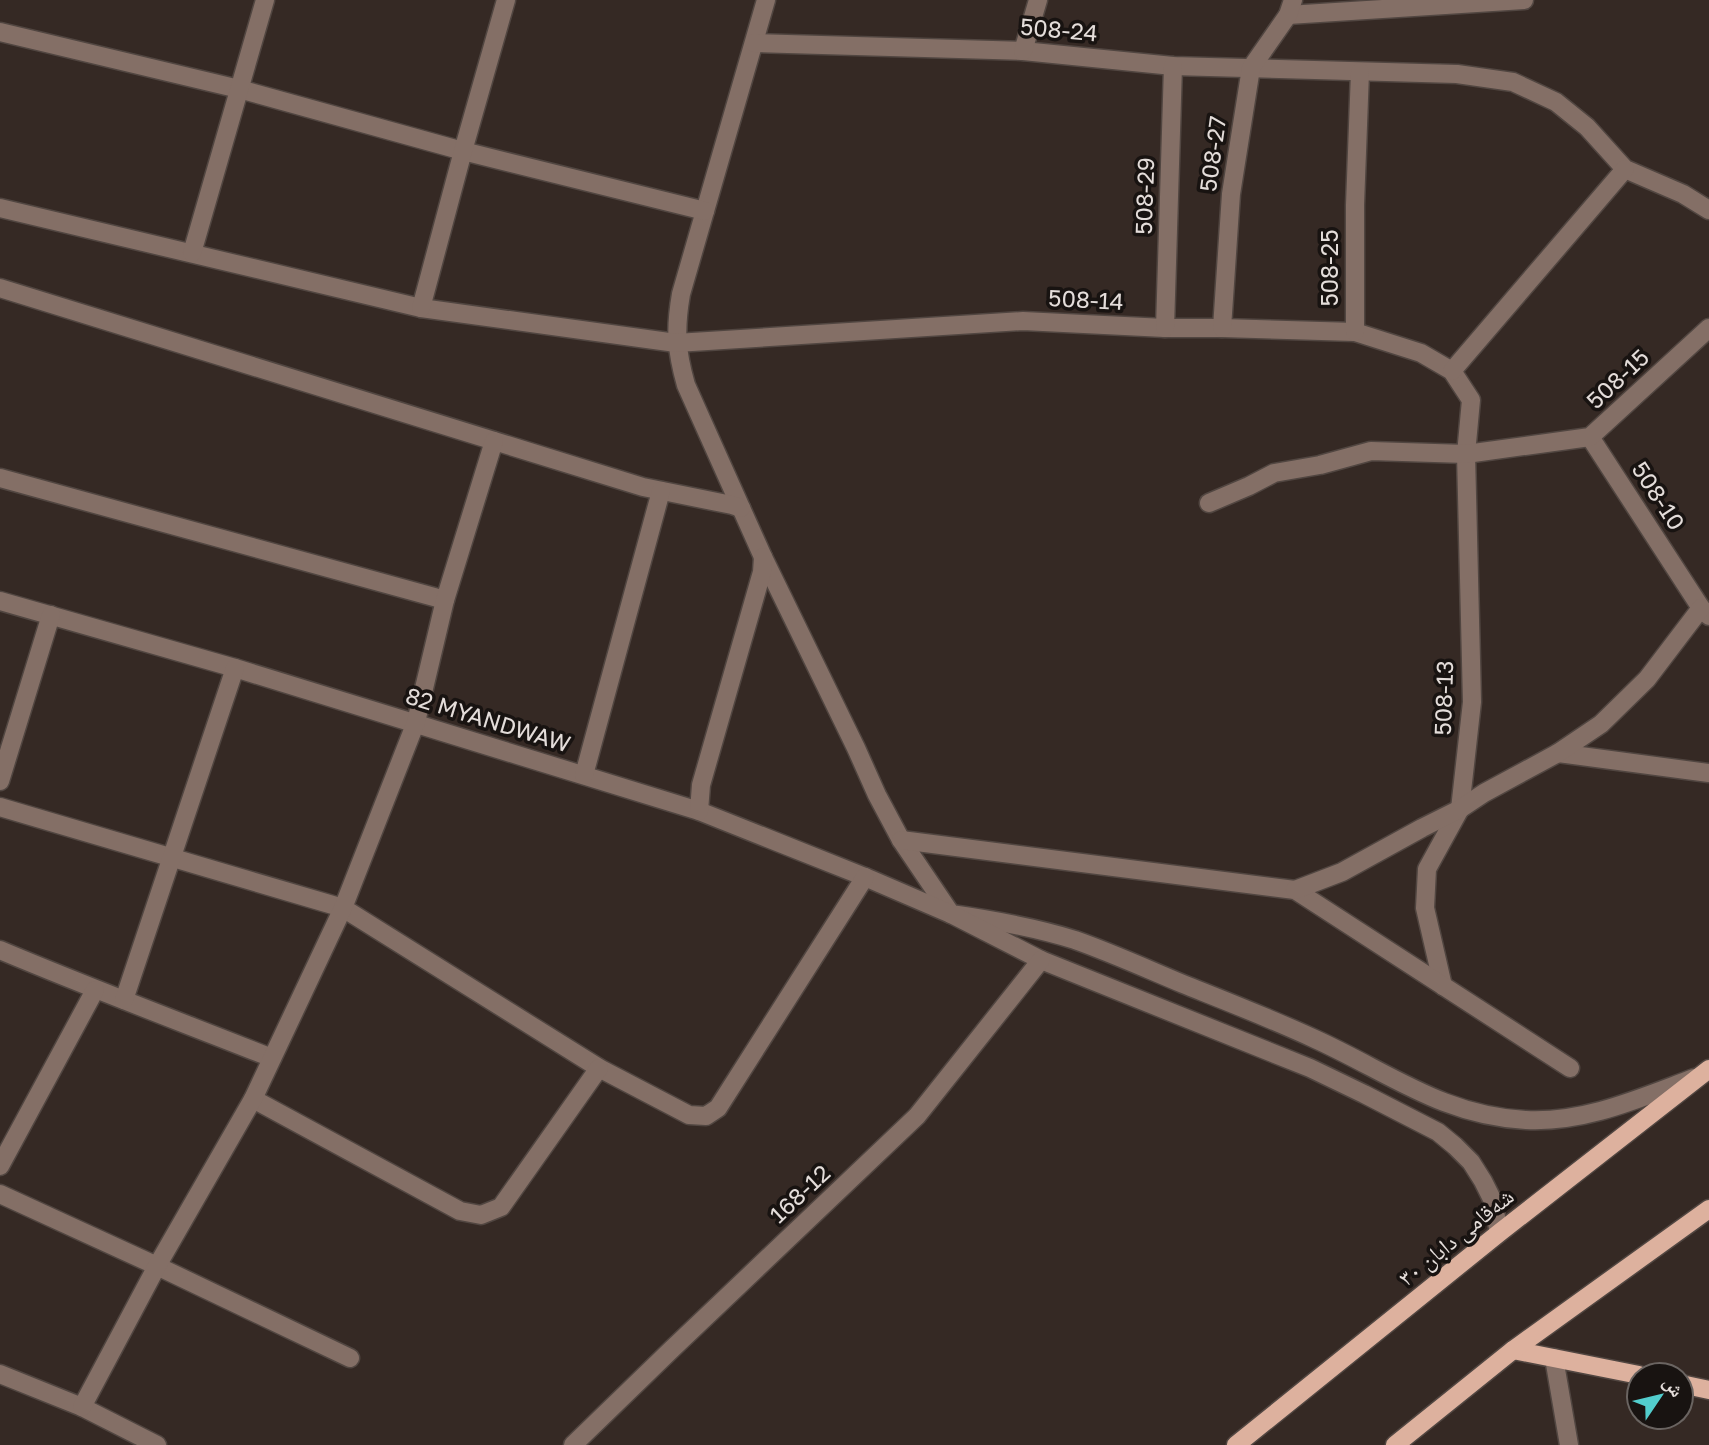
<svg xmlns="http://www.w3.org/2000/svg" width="1709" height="1445" font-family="'Golos Text','Noto Naskh Arabic',sans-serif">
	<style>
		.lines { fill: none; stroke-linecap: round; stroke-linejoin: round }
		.minor-casing { stroke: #514641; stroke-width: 21 }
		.major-casing { stroke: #514641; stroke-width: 21 }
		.minor { stroke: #846f66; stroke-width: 18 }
		.major { stroke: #ddb19e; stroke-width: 18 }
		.labels { text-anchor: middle; stroke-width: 7; stroke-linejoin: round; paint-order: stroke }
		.street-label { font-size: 23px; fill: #e4ddda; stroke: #181311 }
	</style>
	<rect width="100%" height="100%" fill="#352924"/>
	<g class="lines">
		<defs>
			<g id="minor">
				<path d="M766,0L681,294C675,329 676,350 686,385L763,557L856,748L877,795L901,840L951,914C993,920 1034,927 1075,940C1112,953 1147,969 1183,984C1228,1002 1272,1019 1315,1039C1388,1072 1443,1116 1526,1120C1585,1123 1640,1098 1694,1078"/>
				<path d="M1288,15L1524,0"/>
				<path d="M0,32L239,89L463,151L705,211"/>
				<path d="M754,43L1023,51L1173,66L1457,74L1513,82L1556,102L1587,127L1625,169L1683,194L1709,210"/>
				<path d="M1023,51L1038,0"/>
				<path d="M0,208L421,308L676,343L1023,321L1165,328H1222L1355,332L1421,353L1452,371L1471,400L1466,454L1472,702L1460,809L1427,869L1425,908L1443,986"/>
				<path d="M192,253L265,0"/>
				<path d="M0,288L643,487L732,505L741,508"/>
				<path d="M421,308L463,151L506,0"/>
				<path d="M1165,328L1173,66"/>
				<path d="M1222,328L1231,194L1251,68L1288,15L1293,0"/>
				<path d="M1355,332V205L1360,72"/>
				<path d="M1452,371L1625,169"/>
				<path d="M1590,437L1701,608L1709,616"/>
				<path d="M0,478L445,600"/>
				<path d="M1209,503L1249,486L1274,473L1320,465L1371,451L1466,454L1590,437L1709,328"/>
				<path d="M0,601L235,668L699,811L865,877L951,914L1041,960L1310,1068L1364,1094L1438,1132L1455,1146L1471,1162L1483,1181L1493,1201L1499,1233"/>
				<path d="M1558,753L1709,773"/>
				<path d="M584,775L661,491"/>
				<path d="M0,781L51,615"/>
				<path d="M0,807L343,908L599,1068L689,1115L706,1116L718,1108L865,877"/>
				<path d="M699,811L701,785L762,572L763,557"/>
				<path d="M901,840L1295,890L1570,1068"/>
				<path d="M1295,890L1342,872L1422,828L1460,809L1484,793L1558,753L1601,724L1647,679L1701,608"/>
				<path d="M0,950C90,988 181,1022 272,1058"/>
				<path d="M124,1000L235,668"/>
				<path d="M253,1099L460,1211L481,1215L501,1207L599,1068"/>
				<path d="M0,1166L95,990"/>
				<path d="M0,1194L157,1266L350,1358"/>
				<path d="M1554,1358L1569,1445"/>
				<path d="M0,1374L82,1407L157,1445"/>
				<path d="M82,1407L157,1266L253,1099L343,908L416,722L445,600L494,441"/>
				<path d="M573,1445L672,1349L917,1116L1041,960"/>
			</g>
			<g id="major">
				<path d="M1513,1350L1639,1375"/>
				<path d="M1681,1384L1709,1390"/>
				<path d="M1236,1445L1499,1233L1709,1069"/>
				<path d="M1395,1445L1513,1350L1709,1209"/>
			</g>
		</defs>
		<!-- minor casing -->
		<use href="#minor" class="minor-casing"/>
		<!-- major casing -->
		<use href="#major" class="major-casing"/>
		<!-- minor -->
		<use href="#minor" class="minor"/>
		<!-- major -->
		<use href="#major" class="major"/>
	</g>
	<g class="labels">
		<!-- street labels -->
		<g class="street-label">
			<text transform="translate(1059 30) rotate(5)" y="8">508-24</text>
			<text transform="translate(1213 154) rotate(-82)" y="8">508-27</text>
			<text transform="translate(1145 196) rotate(-88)" y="8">508-29</text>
			<text transform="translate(1330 268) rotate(-90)" y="8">508-25</text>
			<text transform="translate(1086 300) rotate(3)" y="8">508-14</text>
			<text transform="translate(1618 379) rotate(-43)" y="8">508-15</text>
			<text transform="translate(1658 496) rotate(57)" y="8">508-10</text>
			<text transform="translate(1444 698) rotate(-88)" y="8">508-13</text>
			<text transform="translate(488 720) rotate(17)" y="8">82 MYANDWAW</text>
			<text transform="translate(800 1194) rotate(-43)" y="8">168-12</text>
			<text transform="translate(1456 1237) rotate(-39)" y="8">شەقامی دابان ٣٠</text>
		</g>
	</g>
	<!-- north arrow -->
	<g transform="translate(1660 1396) rotate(55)"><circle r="33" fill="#181311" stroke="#6a6461" stroke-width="2"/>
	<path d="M0-5L12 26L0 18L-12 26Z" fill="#52cdcd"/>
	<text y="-10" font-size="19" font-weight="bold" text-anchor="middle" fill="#e4ddda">ش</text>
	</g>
</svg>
